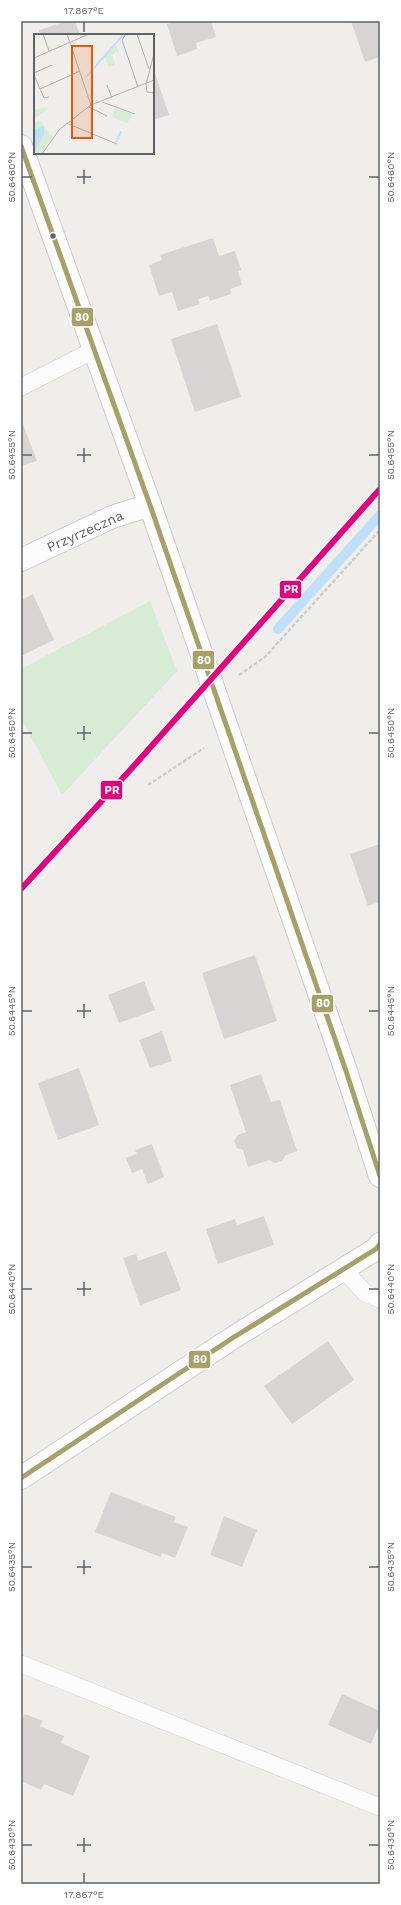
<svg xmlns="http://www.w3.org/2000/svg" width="401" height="1905" font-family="'Work Sans',sans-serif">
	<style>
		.green { fill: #d8ebd6 }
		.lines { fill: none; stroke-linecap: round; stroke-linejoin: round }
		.stream { stroke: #bfe0f9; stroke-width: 10 }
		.building { fill: #d6d5d3 }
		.service-casing { stroke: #cbcccc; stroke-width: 18 }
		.minor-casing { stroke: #cbcccc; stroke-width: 24 }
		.tertiary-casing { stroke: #cbcccc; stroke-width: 24 }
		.path { stroke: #cacfcc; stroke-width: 2.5; stroke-dasharray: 4 2; stroke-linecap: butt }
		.service { stroke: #fdfcfc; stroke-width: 17 }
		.minor { stroke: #fdfcfc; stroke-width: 22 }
		.tertiary { stroke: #fdfcfc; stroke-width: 22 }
		.bus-1-casing { stroke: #fff; stroke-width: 8 }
		.bus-1 { stroke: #a6a069; stroke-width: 5 }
		.rail-1-casing { stroke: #fff; stroke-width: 9 }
		.rail-1 { stroke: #e5007d; stroke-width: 6 }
		.ticks { fill: none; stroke: #5f6368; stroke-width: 1.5 }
		.bus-dot { fill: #5f6368; stroke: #fff; stroke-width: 1.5 }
		.labels { text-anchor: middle; stroke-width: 3.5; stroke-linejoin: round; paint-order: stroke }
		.street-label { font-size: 14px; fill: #5f6368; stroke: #fff }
		.inset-river { fill: none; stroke: #bfe0f9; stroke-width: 2 }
		.inset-road { fill: none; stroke: #b1b2b2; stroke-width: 1 }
		.view { fill: #e8590c; fill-opacity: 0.15; stroke: #e8590c; stroke-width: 2 }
		.inset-edge { fill: none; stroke: #5f6368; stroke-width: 2 }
		.line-badge { stroke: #fff; stroke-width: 1.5 }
		.badge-label { font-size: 11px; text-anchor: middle; font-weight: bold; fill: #fff }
		.neatline { fill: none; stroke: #5f6368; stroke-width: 1.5 }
		.ticks-label { font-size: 10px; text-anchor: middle; fill: #5f6368 }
	</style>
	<rect width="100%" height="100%" fill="#efeeea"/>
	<!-- green -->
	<path class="green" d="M150,601L177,671L62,795L21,718V669Z"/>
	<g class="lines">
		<!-- stream -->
		<path class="stream" d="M278,629L380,515"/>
	</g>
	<!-- building -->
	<g class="building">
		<path d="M68,21H75L80,35H40L39,30Z"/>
		<path d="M179,21H211L216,37L196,43L197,49L177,56L167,24Z"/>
		<path d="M351,21H380V57L365,62Z"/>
		<path d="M155,73L169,115L153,120V74Z"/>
		<path d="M213,238L219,256L235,251L241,270L238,271L242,285L230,289L231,294L210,301L208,296L198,299L200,304L178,311L172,292L159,296L149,265L162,260L160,255Z"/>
		<path d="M217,324L241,397L195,412L171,339Z"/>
		<path d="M21,419L37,461L21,466Z"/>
		<path d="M33,594L54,640L21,656V600Z"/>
		<path d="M380,844V902L368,906L350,854Z"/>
		<path d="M255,955L277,1021L224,1039L202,973Z"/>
		<path d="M144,981L155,1010L119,1023L108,995Z"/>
		<path d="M162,1031L172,1061L150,1068L139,1040Z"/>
		<path d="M79,1068L99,1125L58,1140L38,1083Z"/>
		<path d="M261,1074L271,1102L280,1100L297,1151L286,1155L282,1161L275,1163L269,1160L248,1167L243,1150L237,1148L234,1141L238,1135L246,1132L230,1085Z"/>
		<path d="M152,1144L164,1177L148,1184L142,1169L132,1173L126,1158L137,1154L135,1150Z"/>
		<path d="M264,1216L274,1245L218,1264L206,1229L235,1219L237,1225Z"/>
		<path d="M166,1251L181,1290L140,1305L123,1258L136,1254L138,1261Z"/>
		<path d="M328,1341L354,1380L292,1424L264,1386Z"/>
		<path d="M111,1492L176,1517L174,1522L188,1527L175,1558L162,1553L161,1557L95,1532Z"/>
		<path d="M224,1516L257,1530L242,1567L210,1555Z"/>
		<path d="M342,1694L380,1711V1723L371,1744L328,1725Z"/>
		<path d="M25,1714L43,1721L40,1726L64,1736L61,1743L90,1756L73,1796L44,1784L41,1790L21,1781V1719H22Z"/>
	</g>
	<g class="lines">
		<defs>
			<g id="service">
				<path d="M21,387L94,350"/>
				<path d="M344,1270L365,1293L380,1299"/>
				<path d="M21,1664L380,1807"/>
			</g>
			<path id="minor" d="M21,560L112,517L150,505"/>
			<g id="tertiary">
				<path d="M21,146L150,505L346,1071L380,1176"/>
				<path d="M21,1478L231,1339L376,1249L380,1244"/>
			</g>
		</defs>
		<!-- service casing -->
		<use href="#service" class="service-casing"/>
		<!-- minor casing -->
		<use href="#minor" class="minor-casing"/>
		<!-- tertiary casing -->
		<use href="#tertiary" class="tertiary-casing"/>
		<!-- path -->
		<g class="path">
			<path d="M239,675L265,657L380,530"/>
			<path d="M148,785L204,748"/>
		</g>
		<!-- service -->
		<use href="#service" class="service"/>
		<!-- minor -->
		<use href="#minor" class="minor"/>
		<!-- tertiary -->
		<use href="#tertiary" class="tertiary"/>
		<defs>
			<g id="bus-1">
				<path d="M21,146L150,505L346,1071L380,1176"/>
				<path d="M21,1478L231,1339L376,1249L380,1244"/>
			</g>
		</defs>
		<!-- bus-1 casing -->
		<use href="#bus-1" class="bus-1-casing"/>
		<!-- bus-1 -->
		<use href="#bus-1" class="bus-1"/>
		<defs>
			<path id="rail-1" d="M21,889L132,768L380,489"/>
		</defs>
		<!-- rail-1 casing -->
		<use href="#rail-1" class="rail-1-casing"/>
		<!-- rail-1 -->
		<use href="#rail-1" class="rail-1"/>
	</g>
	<!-- ticks -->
	<path class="ticks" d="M84,22V32M84,170V184M22,177H32M77,177H91M369,177H379M84,448V462M22,455H32M77,455H91M369,455H379M84,726V740M22,733H32M77,733H91M369,733H379M84,1004V1018M22,1011H32M77,1011H91M369,1011H379M84,1282V1296M22,1289H32M77,1289H91M369,1289H379M84,1560V1574M22,1567H32M77,1567H91M369,1567H379M84,1838V1852M22,1845H32M77,1845H91M369,1845H379M84,1873V1883"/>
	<!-- markers -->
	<circle class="bus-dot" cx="53" cy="236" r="3.5"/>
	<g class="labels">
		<!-- street labels -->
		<g class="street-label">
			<text transform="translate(85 531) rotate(-24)" y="5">Przyrzeczna</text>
		</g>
	</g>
	<!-- overview -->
	<g transform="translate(34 34)">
		<rect width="120" height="120" fill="#efeeea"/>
		<path d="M82,11L86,23L83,17L78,21L81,30L75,33L71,23ZM13,73L14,75L0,85V76ZM81,74L99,80L93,89L78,83ZM6,86L18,103L7,120H0V90Z" fill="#d8ebd6"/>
		<path d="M10,92V100L0,119V96Z" fill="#bfe0f9"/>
		<path class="inset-river" d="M52,43L90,0M82,108L87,97"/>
		<path class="inset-road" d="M9,0L15,17M33,0L57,71M92,0L88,6L104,53M103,0L115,35M120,20L112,50L113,58L120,59M0,24L55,0M0,39L18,31M0,41L10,64L15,63M73,51L78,64M6,55L46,37M68,68L101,80M55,73L73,82M32,89L83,110M8,120L25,96L57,71L120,46"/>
		<path class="view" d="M38,12H58V104H38Z"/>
		<rect width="120" height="120" class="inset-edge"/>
	</g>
	<g class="line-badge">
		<rect x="71" y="307" width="23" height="20" rx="4" fill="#a6a069"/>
		<rect x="279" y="580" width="23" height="19" rx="4" fill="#e5007d"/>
		<rect x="192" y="650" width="23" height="20" rx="4" fill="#a6a069"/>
		<rect x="100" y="780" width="23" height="20" rx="4" fill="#e5007d"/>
		<rect x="311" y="994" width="23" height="19" rx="4" fill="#a6a069"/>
		<rect x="188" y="1350" width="23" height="19" rx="4" fill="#a6a069"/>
	</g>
	<g class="badge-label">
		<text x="82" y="321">80</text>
		<text x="291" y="593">PR</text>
		<text x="204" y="664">80</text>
		<text x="112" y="794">PR</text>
		<text x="323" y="1007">80</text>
		<text x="200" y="1363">80</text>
	</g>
	<!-- border -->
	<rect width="401" height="1905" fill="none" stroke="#ffffff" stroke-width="44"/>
	<rect x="22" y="22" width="357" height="1861" class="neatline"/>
	<g class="ticks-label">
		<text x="84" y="14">17.867°E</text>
		<text transform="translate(11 177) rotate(-90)" y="4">50.6460°N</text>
		<text transform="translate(390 177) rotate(-90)" y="4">50.6460°N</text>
		<text transform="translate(11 455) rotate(-90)" y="4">50.6455°N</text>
		<text transform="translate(390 455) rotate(-90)" y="4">50.6455°N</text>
		<text transform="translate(11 733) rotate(-90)" y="4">50.6450°N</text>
		<text transform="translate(390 733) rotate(-90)" y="4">50.6450°N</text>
		<text transform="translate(11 1011) rotate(-90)" y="4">50.6445°N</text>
		<text transform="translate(390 1011) rotate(-90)" y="4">50.6445°N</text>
		<text transform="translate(11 1289) rotate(-90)" y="4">50.6440°N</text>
		<text transform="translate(390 1289) rotate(-90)" y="4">50.6440°N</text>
		<text transform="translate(11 1567) rotate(-90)" y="4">50.6435°N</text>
		<text transform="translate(390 1567) rotate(-90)" y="4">50.6435°N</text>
		<text transform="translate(11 1845) rotate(-90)" y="4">50.6430°N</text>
		<text transform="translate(390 1845) rotate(-90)" y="4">50.6430°N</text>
		<text x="84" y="1898">17.867°E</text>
	</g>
</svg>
